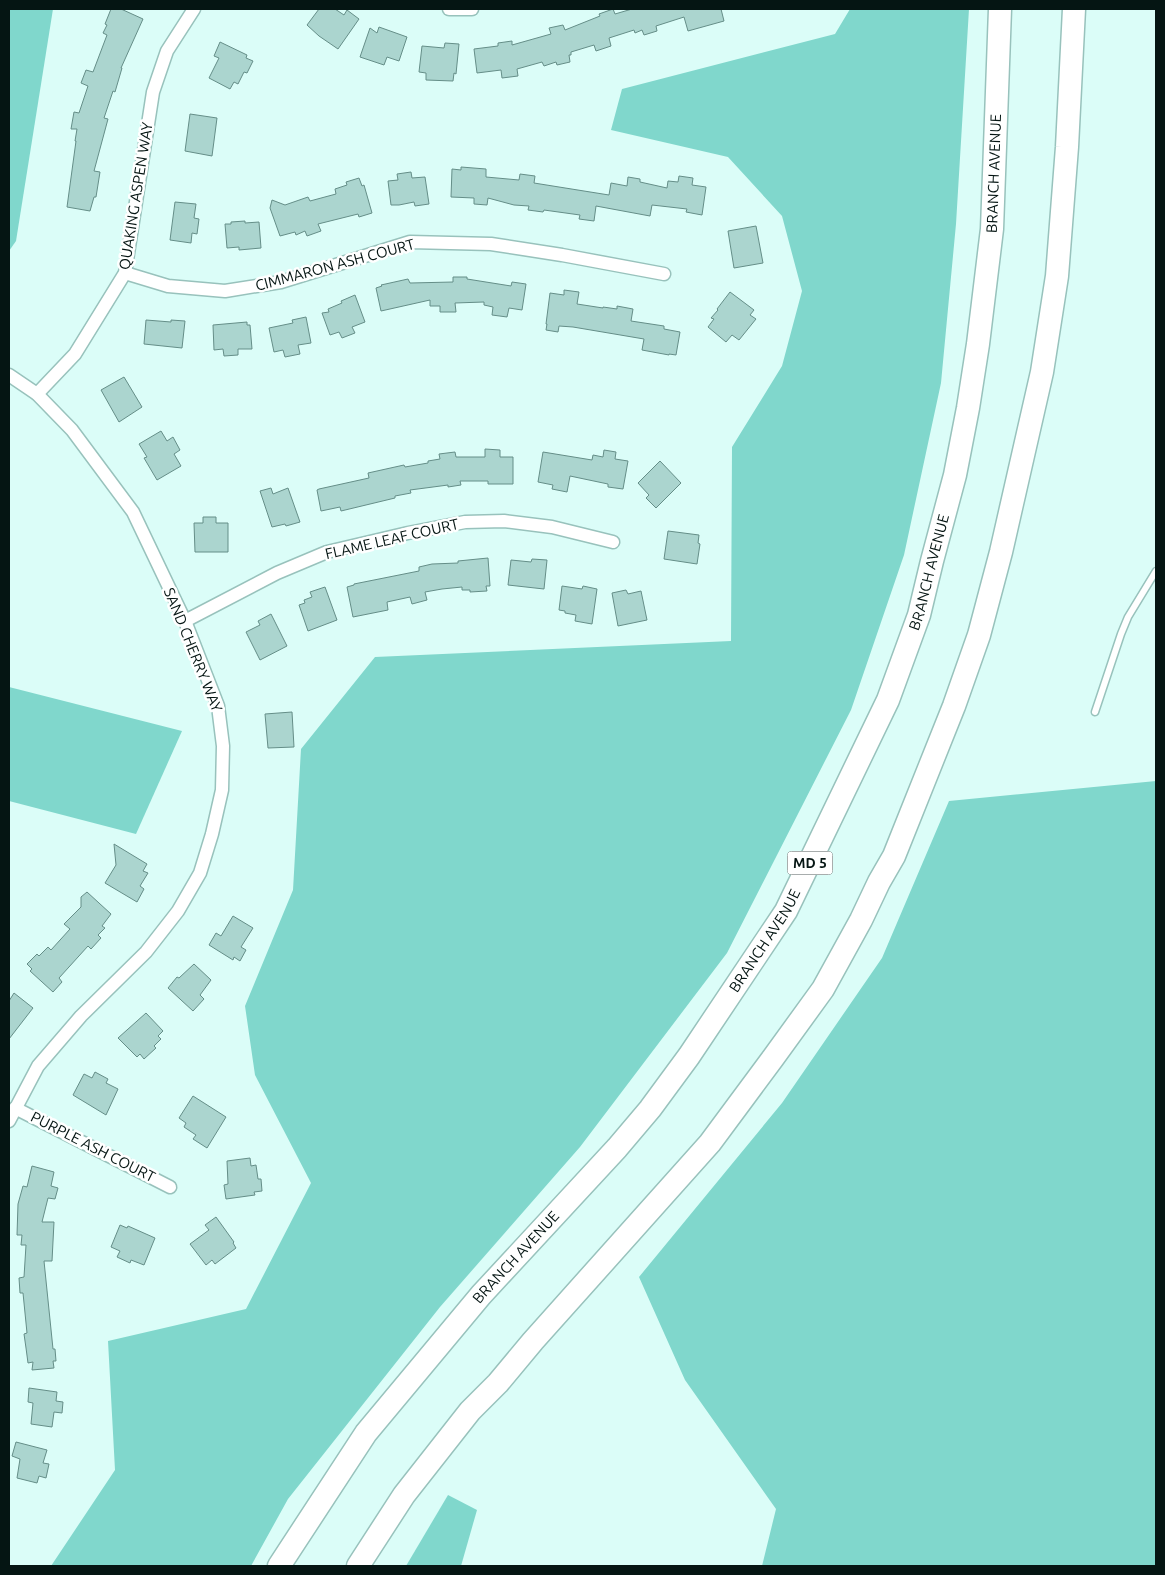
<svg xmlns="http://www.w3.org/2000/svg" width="1165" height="1575" font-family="Ubuntu,sans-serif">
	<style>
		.green { fill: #80d7cc }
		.building { fill: #abd5cf; stroke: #658e88 }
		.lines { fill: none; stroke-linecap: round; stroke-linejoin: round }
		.lane-casing { stroke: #98c2bc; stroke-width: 9 }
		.street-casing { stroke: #98c2bc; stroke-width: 15 }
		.highway-casing { stroke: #98c2bc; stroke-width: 25 }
		.lane { stroke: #fff; stroke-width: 6 }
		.street { stroke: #fff; stroke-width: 12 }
		.highway { stroke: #fff; stroke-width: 22 }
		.labels { text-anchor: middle; stroke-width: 5; stroke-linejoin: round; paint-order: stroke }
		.shield { fill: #fff; stroke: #505b5a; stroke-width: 1 }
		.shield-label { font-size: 14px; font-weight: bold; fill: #051513 }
		.street-label { font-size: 15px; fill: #051513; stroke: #fff }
	</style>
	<rect width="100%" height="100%" fill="#dbfdf8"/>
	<!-- green -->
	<g class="green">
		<path d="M9,9H53L16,241L9,251Z"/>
		<path d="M850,9H969L956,224L941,383L904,555L851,710L727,953L580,1147L440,1307L288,1499L251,1566H51L115,1470L108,1341L246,1309L311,1183L255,1075L245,1006L293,890L301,749L375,657L731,641L732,447L782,366L802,291L782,216L728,157L611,130L622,89L835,34Z"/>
		<path d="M9,687L182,731L136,834L9,801Z"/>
		<path d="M1156,781V1566H762L776,1509L685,1380L639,1277L782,1103L882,958L949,801Z"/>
		<path d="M448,1495L477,1510L461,1566H406Z"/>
	</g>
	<!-- building -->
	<g class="building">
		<path d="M111,9H121L143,19L121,68H122L115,92L113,91L104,118L108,119L94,171L100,172L96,197H94L90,211L67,207L76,141H75L77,129H71L74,112L79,113L88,86L81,83L86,70L93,72L107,35L103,33L107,25L105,24Z"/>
		<path d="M319,9H335L344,15L347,10L359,19L338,49L319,36L307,25Z"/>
		<path d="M613,9L615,14L632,9H721L724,21L688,31L684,17L656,26L657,31L644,35L642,30L635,33L634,30L609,38L611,46L596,51L594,45L571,52V55H569L570,62L557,65L556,62L544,66L542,62L517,69L518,76L502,78L501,70L477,73L474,49L498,46V43L512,41V45L551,34L549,28L563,25L565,30L600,16L599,14Z"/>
		<path d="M379,27L407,37L399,61L387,57L384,65L360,57L370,28L377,33Z"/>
		<path d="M220,42L247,55L246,58L253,61L247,73L244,72L238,84L234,82L230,89L209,78L219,58L214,56Z"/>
		<path d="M445,43L459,44L456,74L454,73L453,81L426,80V73L419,72L422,46L444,48Z"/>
		<path d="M190,114L217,118L212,156L185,151Z"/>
		<path d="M461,167L486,169V177L519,180L520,174L535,176L534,183L609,195L611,183L627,186L628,177L640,179V182L667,188L668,181L678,182L679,176L693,178L692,185L706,187L702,215L686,212L687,209L652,205L650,216L596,206L594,221L579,219L580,215L544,210L543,212L528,210L529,206L514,205L488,198L487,205L474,204V198L451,197L452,169L461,170Z"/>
		<path d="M411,172L412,178L425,177L429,204L415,206L414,202L399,205H391L388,181L398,180L397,174Z"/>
		<path d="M359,178L362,186L364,185L372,213L359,217L358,214L318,224L321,231L307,236L305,231L296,235L295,232L280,236L270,208L272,200L285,205L308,197L310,201L336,194L335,189L347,185L346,182Z"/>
		<path d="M175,202L196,204L194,218L199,219L197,234L192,233L191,243L170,240Z"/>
		<path d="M245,221V223L259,222L261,248L239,250V247L227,248L225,224H231V222Z"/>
		<path d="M756,226L763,263L734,268L728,231Z"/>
		<path d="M453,277H467V279L511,286L512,282L526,284L522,310L509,308L507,317L492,315L493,307L484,305V302L455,303L456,312H440V306H430V300L381,311L376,288L382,286L381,285L408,279L410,283L453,282Z"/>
		<path d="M564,290L579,292L577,304L603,308V307L617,309V306L633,309L631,321L664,326V329L680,332L676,355L669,354V355L642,350L644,339L573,327L559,326L558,332L546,330L547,324H546L550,293L564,295Z"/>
		<path d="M730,292L754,310L750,315L756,319L739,340L732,335L726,342L708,327L714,319L711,318L718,310L717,309Z"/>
		<path d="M355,295L365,322L352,327L355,333L342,338L339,332L330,335L322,313L329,312L328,309L342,303L341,301Z"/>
		<path d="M306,317L311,343L298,345L300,354L285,357L283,350L274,352L269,328L293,323L292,320Z"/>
		<path d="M146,320L171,322V320L185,321L182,348L144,344Z"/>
		<path d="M247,322V325H250L252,349H238V355L224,356L223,349L214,350L213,325Z"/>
		<path d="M124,377L142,407L119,422L101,390Z"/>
		<path d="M161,431L167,441L173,437L180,450L174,454L181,466L157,480L144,458L147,457L139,444Z"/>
		<path d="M485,449L500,450V457H513V484H488V481H460L461,485L448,487V485L433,487L410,490L411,493L395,496V498L341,511L340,507L321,511L317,490L319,489L369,478L368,473L404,465L405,467L428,463V461L440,459L439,454L455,452L456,457H485Z"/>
		<path d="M604,450L616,452L615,459L628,461L623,489L608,487V484L570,476L567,492L552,489L553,485L538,482L543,452L592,460L593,455L603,457Z"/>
		<path d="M660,461L681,483L656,508L646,498L649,495L638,483Z"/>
		<path d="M271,488L273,494L288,488L300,522L286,526L285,524L272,527L260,491Z"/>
		<path d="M203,517H216V523H228V552H195L194,523H203Z"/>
		<path d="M668,531L699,535L698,543L700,544L697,564L664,559Z"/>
		<path d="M488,558L490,586H486L487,591L470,592V590H462V587L442,589L425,592L427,600L412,604L410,597L387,602L388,610L353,617L347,587L354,585V584L419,571V567L432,564L458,563V561Z"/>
		<path d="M532,559L547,560L544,589L508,585L511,560L531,562Z"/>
		<path d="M562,586L582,589L583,586L597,589L592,624L575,621L576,615L565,613V611L559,610Z"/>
		<path d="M325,587L337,620L308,631L299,605L305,603L304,600L312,597L310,592Z"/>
		<path d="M626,590L628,594L641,591L647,620L618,626L612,593Z"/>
		<path d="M271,614L287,646L260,660L246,632L260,625L258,621Z"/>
		<path d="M292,712L294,747L268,748L265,714Z"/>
		<path d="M114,844L147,864L143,871L148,873L140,886L144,889L137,902L105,883L116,865Z"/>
		<path d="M87,892L111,914L102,926L105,928L98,935L101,938L91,949L88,946L59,978L62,982L53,992L30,971L32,969L27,964L37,954L39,956L48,947L51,950L70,929L64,924L81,907V897Z"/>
		<path d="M233,916L253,928L241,947L246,950L240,961L234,957L233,960L209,945L216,933L221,936Z"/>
		<path d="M194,964L211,980L200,995L204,999L193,1011L168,988L177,977L179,978Z"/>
		<path d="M14,993L33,1008L9,1039V1001Z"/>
		<path d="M146,1013L163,1031L158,1036L161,1039L154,1046L156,1048L144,1059L140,1054L137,1057L118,1038Z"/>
		<path d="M95,1072L108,1079L106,1083L118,1089L106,1115L73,1095L84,1074L92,1078Z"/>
		<path d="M193,1096L226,1117L207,1148L193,1139L196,1135L184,1127L186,1123L179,1118Z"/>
		<path d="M250,1158L251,1166L256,1165L258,1179H261L262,1191L254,1192L255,1195L226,1199L224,1185L228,1184L227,1161Z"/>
		<path d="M32,1166L54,1172L51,1186L58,1188L55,1199L48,1198L42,1222H54L52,1261H44L53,1349H55L56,1361H53L54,1368L32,1370L33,1362L28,1363L26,1348L24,1334L27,1333L23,1293H20L19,1278L24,1277L26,1245H21L22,1235H17L18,1204L23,1186L27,1187Z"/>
		<path d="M216,1217L234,1242L233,1243L236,1248L215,1264L212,1260L206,1265L190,1244L209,1230L205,1225Z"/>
		<path d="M120,1225L127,1228L128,1226L155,1238L144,1265L131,1260L130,1263L117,1257L120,1251L111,1247Z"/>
		<path d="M29,1388L57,1392L56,1401L63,1402L62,1413L54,1412L52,1427L31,1424L33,1403L28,1402Z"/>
		<path d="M16,1442L47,1450L43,1463L49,1464L46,1478L39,1476L37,1483L17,1478L20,1459L12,1456Z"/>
	</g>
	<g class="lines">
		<defs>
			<path id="lane" d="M1095,712L1121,634L1128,617L1156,571"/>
			<g id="street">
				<path d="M449,9H472"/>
				<path d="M125,273L168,286L225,291L281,282L410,242L491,244L562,255L664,274"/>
				<path d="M9,375L37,394L72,430L133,512L185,621L218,706L223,746L222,790L212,834L200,873L178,911L146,952L81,1016L38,1066L9,1121"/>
				<path d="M37,394L75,354L125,273L153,92L167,51L194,9"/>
				<path d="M185,621L277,573L327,552L408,533L465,522L504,521L552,527L613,542"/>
				<path d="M15,1108L170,1187"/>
			</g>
			<g id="highway">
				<path id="s1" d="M279,1566L366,1433L481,1295L617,1148L650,1109L689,1056L786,911L888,700L919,615L932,561L955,475L968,408L978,344L992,229L1000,9"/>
				<path d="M358,1566L404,1495L470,1411L498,1383L533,1341L710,1143L773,1058L823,989L861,920L879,882L894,856L954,706L979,635L1001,552L1042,372L1057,276L1067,147L1074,9"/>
			</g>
		</defs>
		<!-- lane casing -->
		<use href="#lane" class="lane-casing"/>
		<!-- street casing -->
		<use href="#street" class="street-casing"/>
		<!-- highway casing -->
		<use href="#highway" class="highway-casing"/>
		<!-- lane -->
		<use href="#lane" class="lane"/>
		<!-- street -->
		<use href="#street" class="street"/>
		<!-- highway -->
		<use href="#highway" class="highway"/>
	</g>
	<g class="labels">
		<!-- shield labels -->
		<rect class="shield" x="787.5" y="851.5" width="45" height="23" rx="4"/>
		<g class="shield-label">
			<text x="810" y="868">MD 5</text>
		</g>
		<!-- street labels -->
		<g class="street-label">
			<text dy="5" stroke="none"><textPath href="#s1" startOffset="1604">BRANCH AVENUE</textPath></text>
			<text transform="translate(136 196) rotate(-81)" y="5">QUAKING ASPEN WAY</text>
			<text transform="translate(335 265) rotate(-15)" y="5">CIMMARON ASH COURT</text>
			<text transform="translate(392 539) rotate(-13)" y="5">FLAME LEAF COURT</text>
			<text dy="5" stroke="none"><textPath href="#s1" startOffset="1199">BRANCH AVENUE</textPath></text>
			<text transform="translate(193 650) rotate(68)" y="5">SAND CHERRY WAY</text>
			<text dy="5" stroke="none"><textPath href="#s1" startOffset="794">BRANCH AVENUE</textPath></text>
			<text transform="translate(93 1147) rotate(27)" y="5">PURPLE ASH COURT</text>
			<text dy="5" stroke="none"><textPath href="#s1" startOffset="390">BRANCH AVENUE</textPath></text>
		</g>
	</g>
	<!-- border -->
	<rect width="1165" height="1575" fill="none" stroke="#051513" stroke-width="20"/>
</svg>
